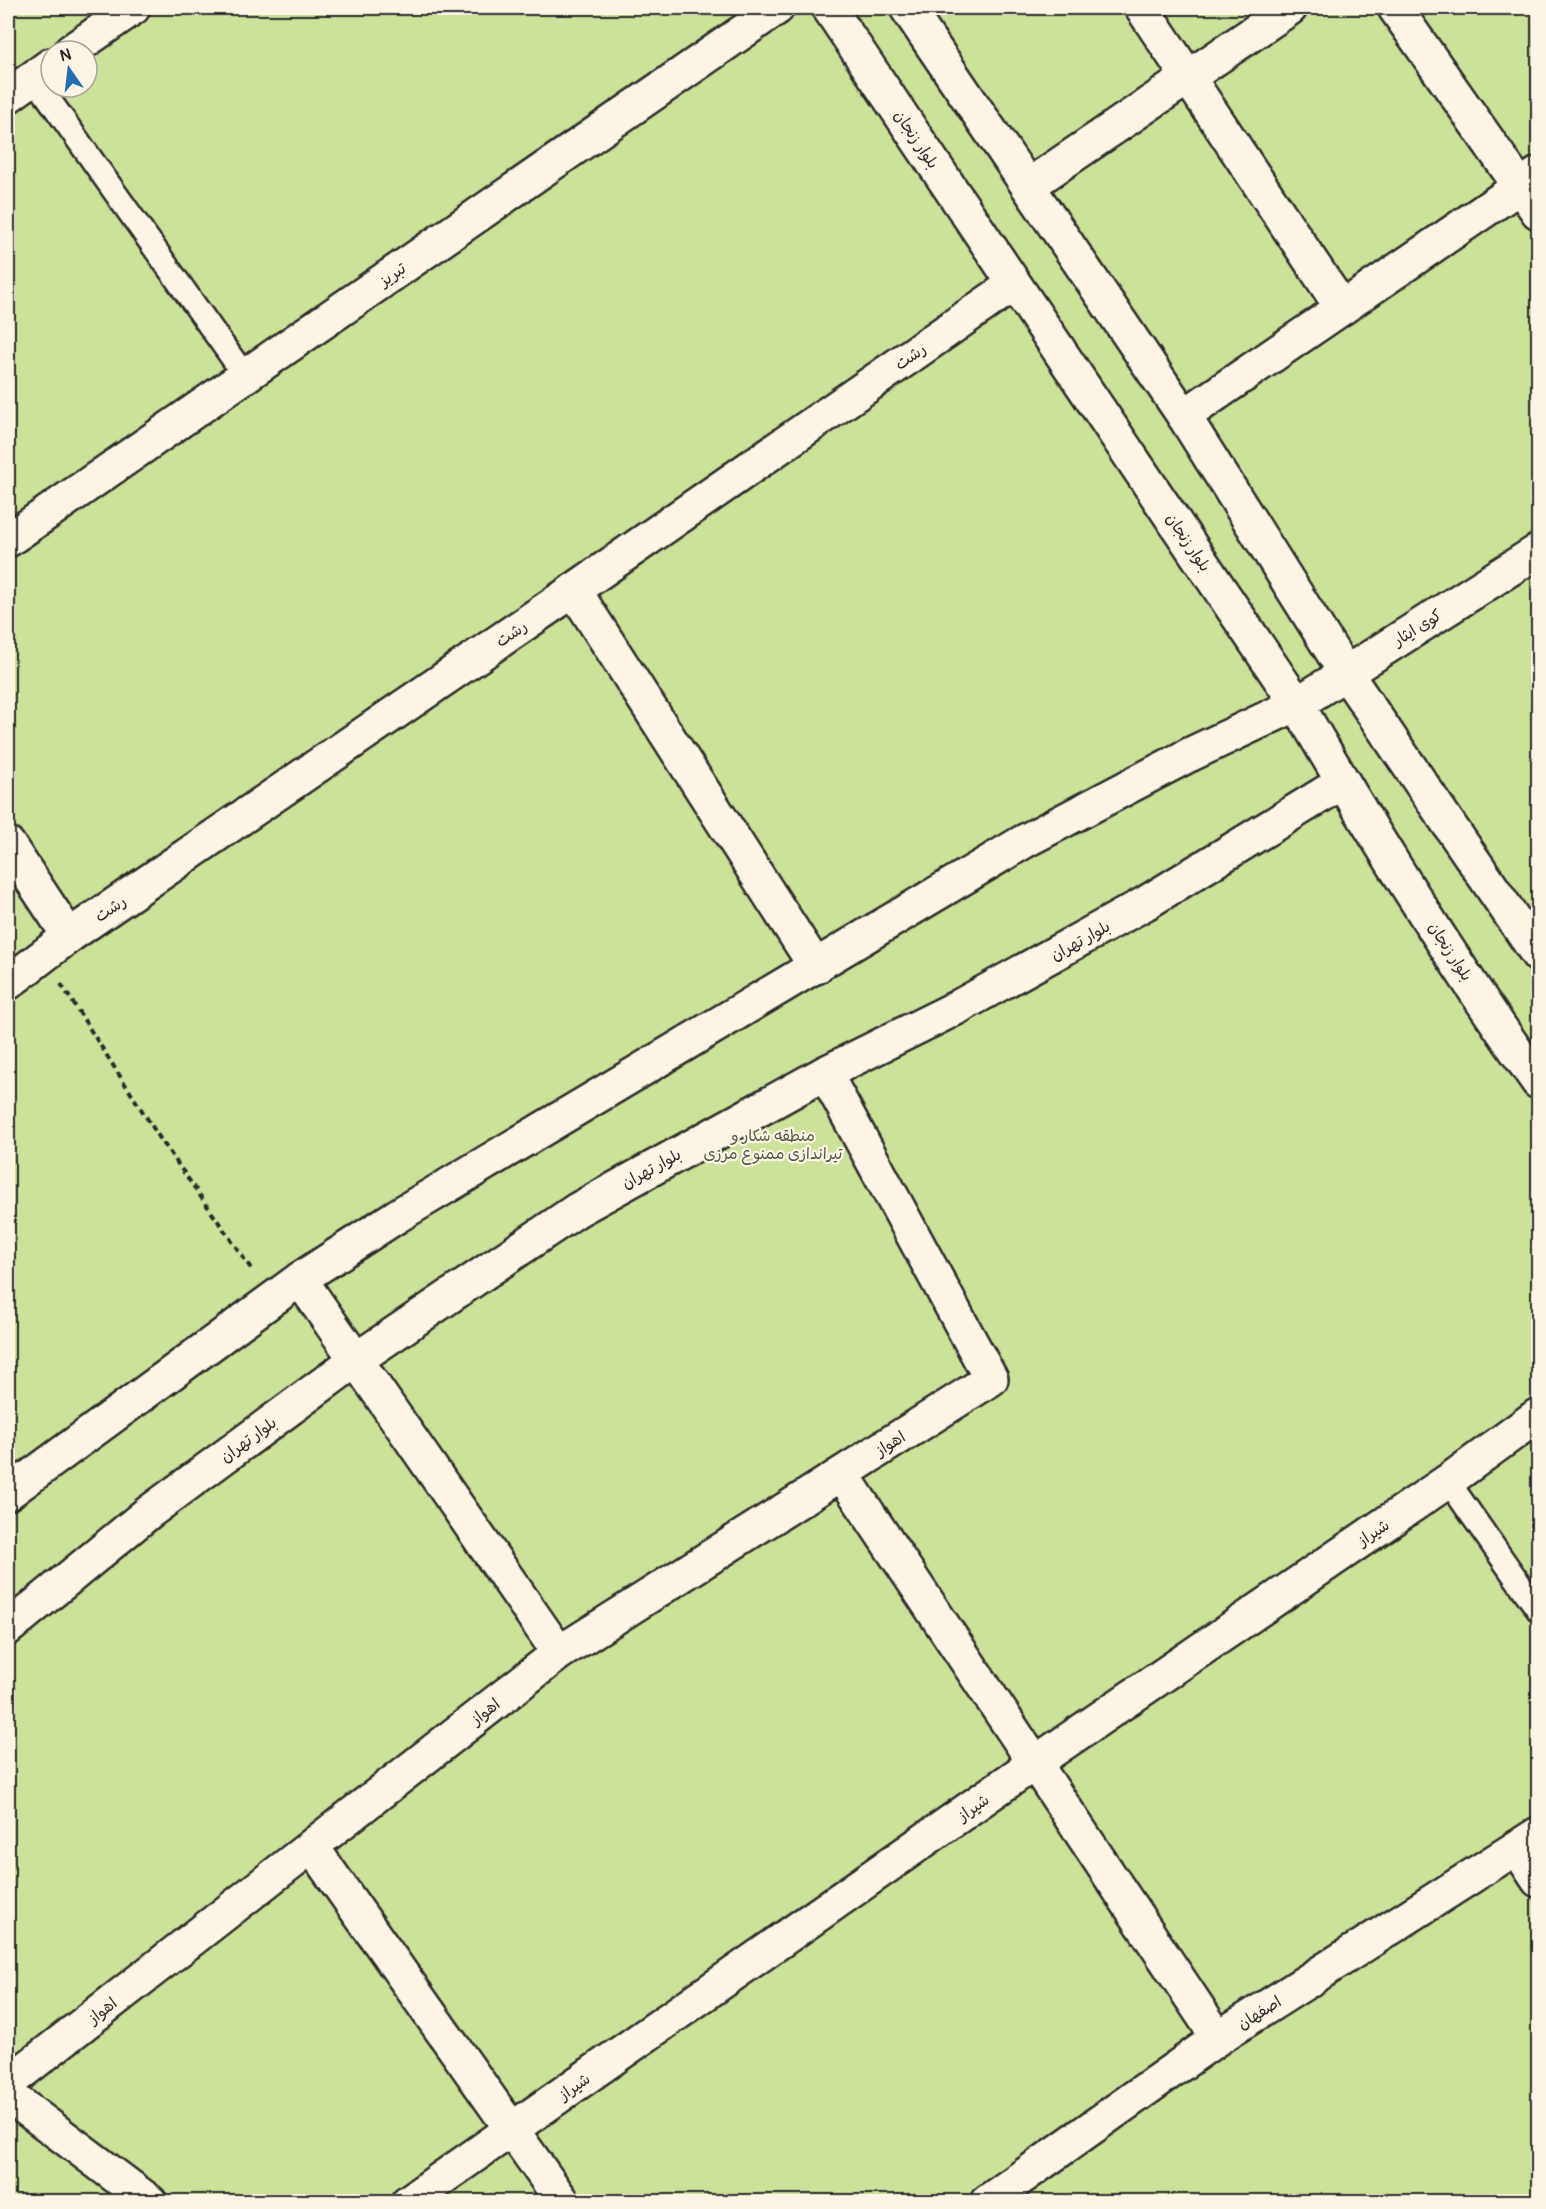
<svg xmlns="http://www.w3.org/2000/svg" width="1546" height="2209" font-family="Pangolin,'Playpen Sans Arabic',sans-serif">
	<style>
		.green { fill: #cbe298; stroke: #7b8662; stroke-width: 1.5; fill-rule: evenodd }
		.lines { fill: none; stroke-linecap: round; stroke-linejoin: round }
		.service-casing { stroke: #2b2b2b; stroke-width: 27 }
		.minor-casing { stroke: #2b2b2b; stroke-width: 38 }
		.tertiary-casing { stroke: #2b2b2b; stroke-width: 38 }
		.path { stroke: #2b2b2b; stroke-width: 4; stroke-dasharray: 6 4.5; stroke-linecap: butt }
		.service { stroke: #fcf5e5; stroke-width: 22 }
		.minor { stroke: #fcf5e5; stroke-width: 33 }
		.tertiary { stroke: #fcf5e5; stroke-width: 33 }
		.labels { text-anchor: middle; stroke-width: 4.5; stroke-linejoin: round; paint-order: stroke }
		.street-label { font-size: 16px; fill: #2b2b2b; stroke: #fcf5e5 }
		.park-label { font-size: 16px; fill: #535946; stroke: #fcf5e5 }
	</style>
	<rect width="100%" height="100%" fill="#f3e7d1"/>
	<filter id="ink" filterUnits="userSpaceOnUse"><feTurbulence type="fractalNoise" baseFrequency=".0167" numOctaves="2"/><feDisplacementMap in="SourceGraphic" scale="12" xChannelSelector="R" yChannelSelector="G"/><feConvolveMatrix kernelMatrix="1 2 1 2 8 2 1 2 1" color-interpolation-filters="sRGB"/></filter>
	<g filter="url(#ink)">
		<!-- green -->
		<path class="green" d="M8,8H1538V2201L8,2202ZM51,51H87V87H51Z"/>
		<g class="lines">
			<defs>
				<g id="service">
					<path d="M34,78L245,376"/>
					<path d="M1448,1481L1538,1610"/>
				</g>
				<g id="minor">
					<path d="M829,8L1297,704C1372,833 1452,961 1538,1082"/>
					<path d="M907,8L1184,416L1345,672L1538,955"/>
					<path d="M1142,8L1342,308"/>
					<path d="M1395,8L1538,212"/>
					<path d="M71,51L133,8"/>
					<path d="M8,96L51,65"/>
					<path d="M1028,186L1290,8"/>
					<path d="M1184,416L1538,174"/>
					<path d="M8,540L777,8"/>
					<path d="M574,590L816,967"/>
					<path d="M1297,704L1538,551"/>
					<path d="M8,844L69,936"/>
					<path d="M8,983L69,936L574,590L1014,284"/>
					<path d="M300,1279L559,1653"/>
					<path d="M842,1474L1218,2038"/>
					<path d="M312,1847L563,2202"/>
					<path d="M1517,1848L1538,1880"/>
					<path d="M8,2083L559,1653L991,1379L825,1073"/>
					<path d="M8,2095L150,2202"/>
					<path d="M408,2202L1033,1764L1448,1481L1538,1415"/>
					<path d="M987,2202L1218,2038L1538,1834"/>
				</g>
				<g id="tertiary">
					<path d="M8,1493L300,1279L397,1216L1023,842L1189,755L1297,704"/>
					<path d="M8,1628L148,1513L357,1359L577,1210L825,1073L958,1007L1144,904L1343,782"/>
				</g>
			</defs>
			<!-- service casing -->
			<use href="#service" class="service-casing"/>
			<!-- minor casing -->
			<use href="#minor" class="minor-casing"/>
			<!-- tertiary casing -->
			<use href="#tertiary" class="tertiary-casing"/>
			<!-- path -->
			<path class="path" d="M61,984L159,1137L252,1270"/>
			<!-- service -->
			<use href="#service" class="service"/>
			<!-- minor -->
			<use href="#minor" class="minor"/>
			<!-- tertiary -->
			<use href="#tertiary" class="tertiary"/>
		</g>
	</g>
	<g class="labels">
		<!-- street labels -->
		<g class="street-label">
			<text transform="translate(917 139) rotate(56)" y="6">بلوار زنجان</text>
			<text transform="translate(392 274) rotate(-35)" y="6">تبریز</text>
			<text transform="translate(910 356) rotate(-35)" y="6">رشت</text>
			<text transform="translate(1189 542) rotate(56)" y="6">بلوار زنجان</text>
			<text transform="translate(1417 627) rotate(-32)" y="6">کوی ایثار</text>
			<text transform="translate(511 633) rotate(-34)" y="6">رشت</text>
			<text transform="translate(110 908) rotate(-34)" y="6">رشت</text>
			<text transform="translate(1080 940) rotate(-29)" y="6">بلوار تهران</text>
			<text transform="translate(1451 951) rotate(57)" y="6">بلوار زنجان</text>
			<text transform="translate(651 1168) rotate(-29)" y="6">بلوار تهران</text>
			<text transform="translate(248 1439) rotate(-36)" y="6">بلوار تهران</text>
			<text transform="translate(890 1443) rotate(-32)" y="6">اهواز</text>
			<text transform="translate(1373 1532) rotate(-34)" y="6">شیراز</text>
			<text transform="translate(485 1711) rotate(-38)" y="6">اهواز</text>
			<text transform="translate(973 1807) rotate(-35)" y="6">شیراز</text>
			<text transform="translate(102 2010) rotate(-38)" y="6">اهواز</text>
			<text transform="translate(1259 2012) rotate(-32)" y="6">اصفهان</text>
			<text transform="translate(574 2086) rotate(-35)" y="6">شیراز</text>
		</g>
		<!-- park labels -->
		<g class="park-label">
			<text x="773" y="1141">منطقه شکار و<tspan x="773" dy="18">تیراندازی ممنوع مرزی</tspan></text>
		</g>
	</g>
	<!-- margin -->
	<rect width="1546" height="2209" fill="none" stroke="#fcf5e5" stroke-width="30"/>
	<rect x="15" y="15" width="1516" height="2179" fill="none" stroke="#2b2b2b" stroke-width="2" filter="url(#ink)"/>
	<!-- north arrow -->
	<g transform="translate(69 69) rotate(346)"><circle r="28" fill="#fcf5e5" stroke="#a8a49b" stroke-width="1.5"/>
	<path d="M0-4.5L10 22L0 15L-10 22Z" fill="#1f6fb2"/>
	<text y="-9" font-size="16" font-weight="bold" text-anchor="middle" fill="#2b2b2b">N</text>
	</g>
</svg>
